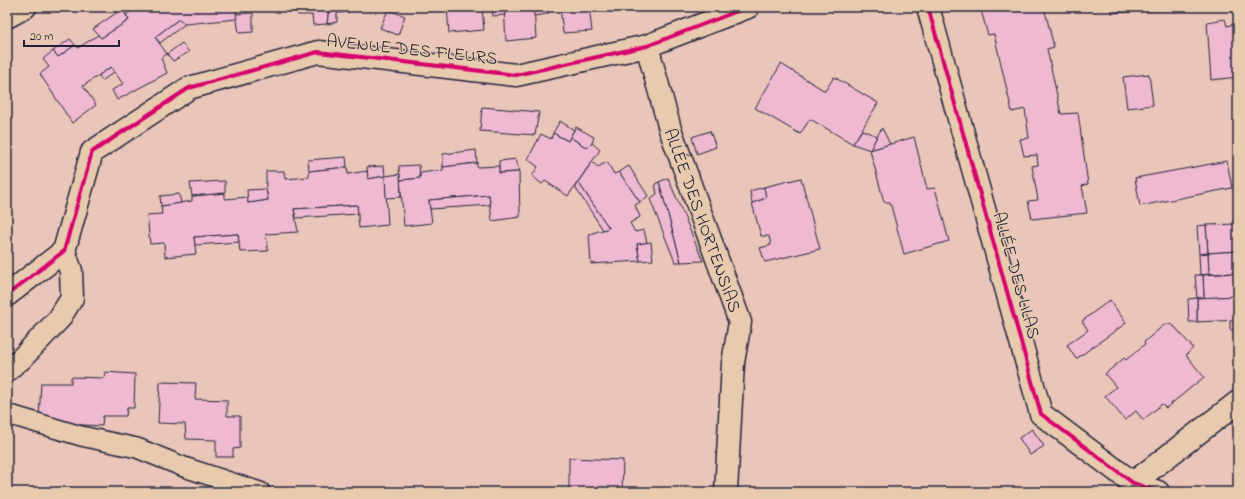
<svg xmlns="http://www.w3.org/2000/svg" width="1245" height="499" font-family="'Indie Flower',sans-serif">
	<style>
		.building { fill: #efb9d2; stroke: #22223b }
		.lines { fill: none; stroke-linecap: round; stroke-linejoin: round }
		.lane-casing { stroke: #22223b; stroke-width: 22 }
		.street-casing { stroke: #22223b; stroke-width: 25 }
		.lane { stroke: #e8cbaf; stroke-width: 19 }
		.street { stroke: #e8cbaf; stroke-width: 22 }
		.cycleway-casing { stroke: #e8cbaf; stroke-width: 6 }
		.cycleway { stroke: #d6006c; stroke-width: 4 }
		.labels { text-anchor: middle; stroke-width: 3; stroke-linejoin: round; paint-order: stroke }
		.street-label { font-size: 18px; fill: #22223b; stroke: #e8cbaf }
	</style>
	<rect width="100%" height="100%" fill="#eac6ba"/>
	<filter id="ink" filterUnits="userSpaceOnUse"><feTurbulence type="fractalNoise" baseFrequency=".025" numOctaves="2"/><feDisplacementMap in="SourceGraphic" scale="8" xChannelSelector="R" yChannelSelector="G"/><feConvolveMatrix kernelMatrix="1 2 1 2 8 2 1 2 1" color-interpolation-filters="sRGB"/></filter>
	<g filter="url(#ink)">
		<!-- building -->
		<g class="building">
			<path d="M137,7H236L237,19L185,24L179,19L155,37L167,54L161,58L167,73L117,100L112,90L123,84L111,67L83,86L96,105L72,123L40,74L49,67L43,59L53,51L58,57L75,45L78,48L98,35L101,38L129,20L126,15Z"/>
			<path d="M297,7H329L327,24L313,25L312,15H298Z"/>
			<path d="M329,7H349V12L337,13V22L327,24Z"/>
			<path d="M434,7H447V9L434,10Z"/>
			<path d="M447,7H482L484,30L449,33Z"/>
			<path d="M482,7H492V8L482,9Z"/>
			<path d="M492,7H546L534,8L536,38L506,41L504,7L492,8Z"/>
			<path d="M504,7L505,15L493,16L492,8Z"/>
			<path d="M547,7L548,14L534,16V8Z"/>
			<path d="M560,7H589L592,31L563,33Z"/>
			<path d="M980,7H1044L1054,47L1047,49L1061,114L1078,113L1088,184L1082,186L1087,213L1032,219L1028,201L1038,200L1032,166L1038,165L1037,155L1024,156L1020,139L1029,138L1025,109L1012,112L994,34L988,35Z"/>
			<path d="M1112,7H1204V8L1112,13Z"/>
			<path d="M122,9L129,20L101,38L93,29Z"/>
			<path d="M388,10L405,16L398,35L380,28Z"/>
			<path d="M253,13V32L239,33L236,14Z"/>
			<path d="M179,19L185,24L160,43L155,37Z"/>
			<path d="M1225,19L1227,26L1238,23V77L1211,80L1207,22Z"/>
			<path d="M70,39L75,45L58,57L53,51Z"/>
			<path d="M182,43L189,52L173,61L167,54Z"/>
			<path d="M781,64L825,91L834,77L878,103L853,144L810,119L800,134L755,108Z"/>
			<path d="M111,67L114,72L102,81L99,75Z"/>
			<path d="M1149,74L1153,105L1127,108L1123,77Z"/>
			<path d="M482,107L539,112L535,135L480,131Z"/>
			<path d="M560,121L574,130L568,141L553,133Z"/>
			<path d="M576,127L594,137L592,143L587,148L570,137Z"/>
			<path d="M882,128L890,144L870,150L877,136Z"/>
			<path d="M862,130L877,136L870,150L853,144Z"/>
			<path d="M710,131L716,147L697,154L692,137Z"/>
			<path d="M553,133L568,141L570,137L587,148L592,143L600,150L568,196L545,181L542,184L532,176L538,167L528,159L541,134L551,139Z"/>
			<path d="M914,137L927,189L935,188L949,241L904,254L890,202H884L870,150Z"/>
			<path d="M476,150L477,163L443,167V154Z"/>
			<path d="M346,157L347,167L309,171L308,160Z"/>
			<path d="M516,159L519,172L499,173V161Z"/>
			<path d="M1227,161L1232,188L1140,206L1135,178Z"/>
			<path d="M592,162L598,167L607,162L614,174L619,172L640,202L635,205L640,217L630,223L635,232L644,230L647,243L637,244L640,261L591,264L589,234L609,228L578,182Z"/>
			<path d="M477,163V167L499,166V173L519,172L520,217L492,221L489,195L429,200L432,223L404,226L400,180L420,178V173L443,170V167Z"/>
			<path d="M419,165L420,178L400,180L399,166Z"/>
			<path d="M384,166L385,176L368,179L367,167Z"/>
			<path d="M629,166L648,196L640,202L619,172Z"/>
			<path d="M347,167L348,174L367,171L368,179L385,176L388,225L359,228L357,205L294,209L298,232L266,234L268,251L240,252L238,234L194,237L196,254L165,257L164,243L150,244L147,215L162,214L161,206L192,201V196L225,193V199L248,197V203L268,200L266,189V171H284L285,179L309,177V171Z"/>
			<path d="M400,174L401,197L386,198L385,176Z"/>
			<path d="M668,178L703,261L681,262L659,182Z"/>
			<path d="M801,178L820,249L765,262L760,248L771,245L769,236H761L752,203L766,198L764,187Z"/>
			<path d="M225,181V193L192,196L190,183Z"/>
			<path d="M578,182L609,228L603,230L575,187Z"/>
			<path d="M659,182L681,262H675L650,199L657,194L655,184Z"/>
			<path d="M764,187L766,198L752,203L750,191Z"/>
			<path d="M266,189L268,200L248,203L247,190Z"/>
			<path d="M179,194L181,203L161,206L160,196Z"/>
			<path d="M489,195L490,205L430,209L429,200Z"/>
			<path d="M357,205L358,214L296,218L294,209Z"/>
			<path d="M1238,224V251L1208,253L1206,225Z"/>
			<path d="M1206,225L1208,253L1199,254L1197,226Z"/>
			<path d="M238,234L239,242L195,245L194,237Z"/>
			<path d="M651,242L653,260L640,261L637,244Z"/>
			<path d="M1238,251V269H1236V273L1209,274L1208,253Z"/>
			<path d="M1208,253L1209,274L1200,275L1199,254Z"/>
			<rect x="1236" y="269" width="2" height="11"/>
			<path d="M1236,273V280H1238V296L1204,298L1203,275Z"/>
			<path d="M1195,275H1203L1204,298H1197Z"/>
			<path d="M1238,296V320L1197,322V298Z"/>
			<path d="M1197,298V322H1189L1188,299Z"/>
			<path d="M1110,300L1126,323L1076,359L1067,345L1088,330L1082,321Z"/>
			<path d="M1230,320H1238V329L1230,330Z"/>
			<path d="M1170,324L1175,327L1193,348L1186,355L1204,377L1166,408L1162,404L1143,420L1136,411L1125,420L1105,396L1116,387L1105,374L1124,358L1126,360L1145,344L1144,342L1164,325Z"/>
			<path d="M105,372L135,374L134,408H127L126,416H103L102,426L46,423L39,417L41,383H71V377L104,378Z"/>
			<path d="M160,382L196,383L195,399L227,400V416H240V448L233,449V457H216V440L186,439L185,424L158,423Z"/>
			<path d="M1032,429L1044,446L1030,455L1019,438Z"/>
			<path d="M569,458L623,460L622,492H569Z"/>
		</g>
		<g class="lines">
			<defs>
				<g id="lane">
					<path d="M7,373L20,360"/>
					<path d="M7,417L14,416L81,436L137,448L184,467L260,492"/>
				</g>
				<g id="street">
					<path d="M928,7L1041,414L1133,483L1158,492"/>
					<path d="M7,17L25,7"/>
					<path id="s1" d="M647,46L670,129L740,322L733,363L726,492"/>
					<path d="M7,295L64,251L92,152L189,88L318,52L516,75L647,46L748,7"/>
					<path d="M20,360L59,319L72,298L71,271L64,251"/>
					<path d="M1133,483L1238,402"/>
				</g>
			</defs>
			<!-- lane casing -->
			<use href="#lane" class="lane-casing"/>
			<!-- street casing -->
			<use href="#street" class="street-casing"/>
			<!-- lane -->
			<use href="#lane" class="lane"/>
			<!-- street -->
			<use href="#street" class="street"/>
			<defs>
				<g id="cycleway">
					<path d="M928,7L1041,414L1133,483L1158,492"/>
					<path d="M7,295L64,251L92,152L189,88L318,52L516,75L647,46L748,7"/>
				</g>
			</defs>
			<!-- cycleway casing -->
			<use href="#cycleway" class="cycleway-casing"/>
			<!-- cycleway -->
			<use href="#cycleway" class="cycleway"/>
		</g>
	</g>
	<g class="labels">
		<!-- street labels -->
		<g class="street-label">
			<text transform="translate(412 49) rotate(6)" y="6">AVENUE DES FLEURS</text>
			<text dy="6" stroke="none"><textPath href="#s1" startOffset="183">ALLÉE DES HORTENSIAS</textPath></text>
			<text transform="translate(1017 275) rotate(74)" y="6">ALLÉE DES LILAS</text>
		</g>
	</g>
	<!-- margin -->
	<rect width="1245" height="499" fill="none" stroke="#e8cbaf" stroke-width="24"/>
	<rect x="12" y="12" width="1221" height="475" fill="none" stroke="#22223b" stroke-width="1.5" filter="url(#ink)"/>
	<!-- scale -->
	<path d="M24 40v6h95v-6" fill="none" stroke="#22223b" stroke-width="2"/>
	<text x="30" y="40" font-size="12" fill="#22223b" stroke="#e8cbaf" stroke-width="3" paint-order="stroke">20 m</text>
</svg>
